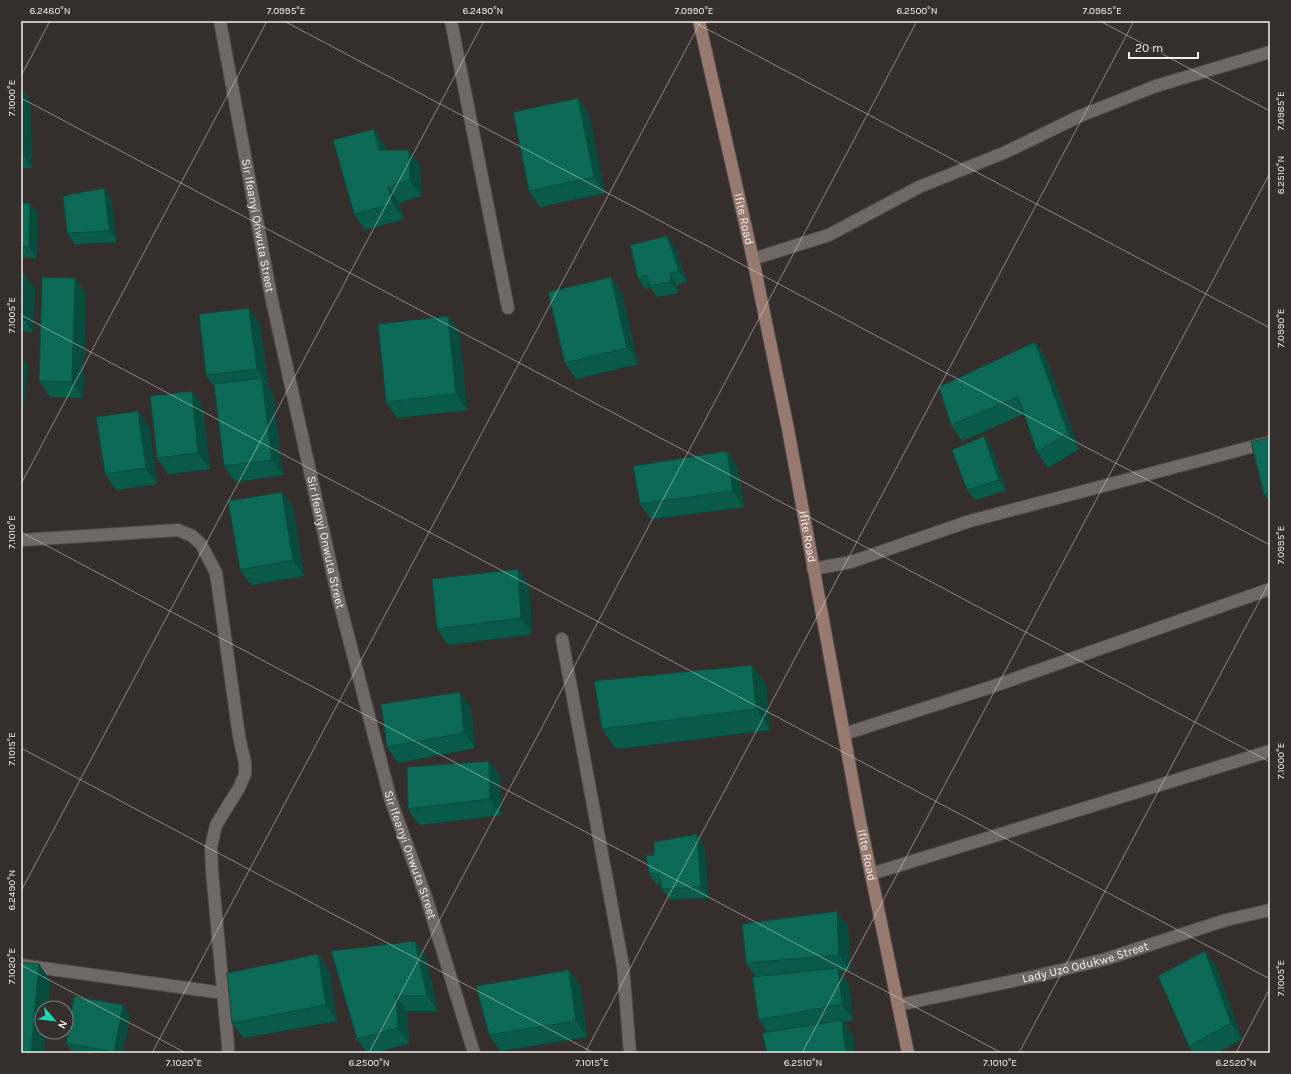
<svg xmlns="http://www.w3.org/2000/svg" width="1291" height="1074" font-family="Karla,sans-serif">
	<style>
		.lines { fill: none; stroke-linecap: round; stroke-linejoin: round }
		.street-casing { stroke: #504a48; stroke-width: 14 }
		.secondary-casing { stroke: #504a48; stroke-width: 14 }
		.street { stroke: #6f6865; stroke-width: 12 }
		.secondary { stroke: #98796f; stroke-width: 12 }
		.wall { fill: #095a49 }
		.shaded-wall { fill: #084a3c }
		.building { fill: #0b6955; stroke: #084a3c }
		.ticks { fill: none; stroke: #f4f0ee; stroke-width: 1; stroke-opacity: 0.45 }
		.labels { text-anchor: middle; stroke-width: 3.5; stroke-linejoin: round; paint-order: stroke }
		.street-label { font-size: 12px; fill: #f4f0ee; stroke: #342e2c }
		.neatline { fill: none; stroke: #f4f0ee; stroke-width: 1.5 }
		.ticks-label { font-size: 10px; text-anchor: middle; fill: #f4f0ee }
	</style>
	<rect width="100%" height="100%" fill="#342e2c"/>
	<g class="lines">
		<defs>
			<g id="street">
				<path id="s1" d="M220,21L271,296L337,593L391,801L427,900L474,1053"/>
				<path d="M451,21L508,308"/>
				<path d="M753,259L829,235L919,187L1006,152L1080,116L1156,86L1270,52"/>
				<path d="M23,540L178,530L192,536L201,544L216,573L239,736L245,763V774L239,788L216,825L211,847L212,871L228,1045V1053"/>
				<path d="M813,569L851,562L970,521L1270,442"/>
				<path d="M562,639L623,966L630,1053"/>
				<path d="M844,734L991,687L1270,589"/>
				<path d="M871,874L1270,751"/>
				<path d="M21,965L223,993"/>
				<path id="s2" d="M898,1005L1036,976L1106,959L1226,920L1270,910"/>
			</g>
			<g id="secondary">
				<path id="s3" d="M699,21L753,259L788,429L860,821L908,1053"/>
			</g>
		</defs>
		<!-- street casing -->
		<use href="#street" class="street-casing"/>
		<!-- secondary casing -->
		<use href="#secondary" class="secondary-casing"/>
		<!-- street -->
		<use href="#street" class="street"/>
		<!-- secondary -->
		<use href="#secondary" class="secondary"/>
	</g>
	<!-- wall -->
	<g class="wall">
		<path d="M21,88L30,102L32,168H21Z"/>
		<path d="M578,98L589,114L605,193L540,207L529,191Z"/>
		<path d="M385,145L386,150L420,165L421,196L399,203L404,219L365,230L354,214Z"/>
		<path d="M111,198L117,242L75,244L67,233Z"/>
		<path d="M21,203H30L38,214L37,258H21Z"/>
		<path d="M667,236L675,247L687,281L677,285L678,293L657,297L650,287L645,289L638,278Z"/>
		<path d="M21,273L35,289L33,332L21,331Z"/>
		<path d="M75,278L86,294L83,398L50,397L39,381Z"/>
		<path d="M622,293L638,364L576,379L565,363Z"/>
		<path d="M249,308L260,324L268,384H266L273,393L283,475L235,482L224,466L214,386L206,375Z"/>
		<path d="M448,316L459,331L467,410L397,418L386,402Z"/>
		<path d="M1035,342L1046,358L1079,449L1048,468L1037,452L1024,414L962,441L951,425Z"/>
		<path d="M192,391L203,407L210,469L168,474L157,458Z"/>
		<path d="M138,411L149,426L157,484L116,490L105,474Z"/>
		<path d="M984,436L991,446L1006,490L975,500L967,490Z"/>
		<path d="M1270,437V503L1264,494Z"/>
		<path d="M727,451L738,467L744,507L651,519L640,504Z"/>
		<path d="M282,492L293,507L304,576L251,585L240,570Z"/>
		<path d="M529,585L532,634L448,645L437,629Z"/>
		<path d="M752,665L766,685L770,730L616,749L602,729Z"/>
		<path d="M471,708L475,748L398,763L387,747Z"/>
		<path d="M489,761L500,776L501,815L419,825L408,809Z"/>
		<path d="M704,845L709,898L670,899L662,889L661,885L656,884L649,873L654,855Z"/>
		<path d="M848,926L850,970L840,971L849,984L853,1020L843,1022L853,1036L767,1032L759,1020L755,976L746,963Z"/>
		<path d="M318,954L329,970L337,1021L243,1038L232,1023Z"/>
		<path d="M426,957L438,1011H407L409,1043L375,1053H367L357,1039Z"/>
		<path d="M21,962L50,980L48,1008H42L46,1032L44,1053H21Z"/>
		<path d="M1216,966L1242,1039L1217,1053H1194L1189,1047Z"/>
		<path d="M569,970L580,985L587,1037L500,1051L489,1035Z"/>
		<path d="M130,1016L123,1053H73L66,1043Z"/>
	</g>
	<!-- shaded-wall -->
	<g class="shaded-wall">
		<path d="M21,88L30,102L32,168L21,152Z"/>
		<path d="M578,98L589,114L605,193L594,177Z"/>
		<path d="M374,129L385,145L390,166L379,150Z"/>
		<path d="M409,150L420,165L421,196L410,180Z"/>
		<path d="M388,187L399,203L404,219L393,204Z"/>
		<path d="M104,188L111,198L117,242L110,231Z"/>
		<path d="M30,203L38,214L37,258L29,247Z"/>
		<path d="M667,236L675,247L687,281L679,270Z"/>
		<path d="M24,273L35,289L33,332L22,316Z"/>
		<path d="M670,274L677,285L678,293L671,282Z"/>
		<path d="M611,277L622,293L638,364L627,348Z"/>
		<path d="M75,278L86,294L83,398L72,382Z"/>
		<path d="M249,308L260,324L268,384L257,369Z"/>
		<path d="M448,316L459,331L467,410L456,394Z"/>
		<path d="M1035,342L1046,358L1079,449L1068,433Z"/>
		<path d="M21,356L28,366L23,415L21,411Z"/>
		<path d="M262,378L273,393L283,475L272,460Z"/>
		<path d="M192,391L203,407L210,469L198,453Z"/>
		<path d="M138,411L149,426L157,484L146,468Z"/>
		<path d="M984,436L991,446L1006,490L999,480Z"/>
		<path d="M727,451L738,467L744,507L733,491Z"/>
		<path d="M282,492L293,507L304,576L293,560Z"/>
		<path d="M518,569L529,585L532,634L521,618Z"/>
		<path d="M752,665L766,685L770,730L756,709Z"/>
		<path d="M460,692L471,708L475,748L464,733Z"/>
		<path d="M489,761L500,776L501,815L490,799Z"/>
		<path d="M697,834L704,845L709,898L701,887Z"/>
		<path d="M837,911L848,926L850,970L839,955Z"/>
		<path d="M415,941L426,957L438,1011L427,996Z"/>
		<path d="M1205,951L1216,966L1242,1039L1231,1023Z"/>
		<path d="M318,954L329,970L337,1021L326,1005Z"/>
		<path d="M39,964L50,980L48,1008H42V1032H46L44,1053H32Z"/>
		<path d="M838,968L849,984L853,1020L842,1004Z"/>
		<path d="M569,970L580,985L587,1037L576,1021Z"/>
		<path d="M396,996L407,1011L409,1043L398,1028Z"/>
		<path d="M123,1005L130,1016L123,1053H115L114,1052Z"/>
		<path d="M842,1020L853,1036L855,1053H846Z"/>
	</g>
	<!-- building -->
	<g class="building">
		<path d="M578,98L594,177L529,191L513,112Z"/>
		<path d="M374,129L379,150H409L410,180L388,187L393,204L354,214L333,140Z"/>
		<path d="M104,188L110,231L67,233L63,196Z"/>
		<path d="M21,203H30L29,247H21Z"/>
		<path d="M667,236L679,270L670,274L671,282L650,286L647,275L638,278L630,245Z"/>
		<path d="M21,273H24L22,316H21Z"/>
		<path d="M42,277L75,278L72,382L39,381Z"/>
		<path d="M611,277L627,348L565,363L548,292Z"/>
		<path d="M249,308L257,369L206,375L199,314Z"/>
		<path d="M448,316L456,394L386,402L378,324Z"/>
		<path d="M1035,342L1068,433L1037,452L1018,397L951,425L939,387Z"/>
		<path d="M262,378L272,460L224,466L214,384Z"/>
		<path d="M192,391L198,453L157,458L150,396Z"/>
		<path d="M138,411L146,468L105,474L96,417Z"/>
		<path d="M984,436L999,480L967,490L952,450Z"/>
		<path d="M1270,437V492L1264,494L1251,442Z"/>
		<path d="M727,451L733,491L640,504L633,466Z"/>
		<path d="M282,492L293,560L240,570L228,501Z"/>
		<path d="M518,569L521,618L437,629L432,579Z"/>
		<path d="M752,665L756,709L602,729L594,681Z"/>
		<path d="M460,692L464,733L387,747L381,704Z"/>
		<path d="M489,761L490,799L408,809L407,767Z"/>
		<path d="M697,834L701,887L662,889L659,875L649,873L646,855H654V842Z"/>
		<path d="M837,911L839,955L746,963L742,924Z"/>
		<path d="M415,941L427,996H396L398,1028L357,1039L331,951Z"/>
		<path d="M1205,951L1231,1023L1189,1047L1158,976Z"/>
		<path d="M318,954L326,1005L232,1023L227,973Z"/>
		<path d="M21,962L39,964L31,1052H21Z"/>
		<path d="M838,968L842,1004L759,1020L752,977Z"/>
		<path d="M569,970L576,1021L489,1035L476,986Z"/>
		<path d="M74,996L123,1005L114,1052L66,1043Z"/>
		<path d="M842,1020L846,1053H767L762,1033Z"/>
	</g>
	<!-- ticks -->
	<path class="ticks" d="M284,21L1270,545M692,21L1270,328M1100,21L1270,111M21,76L50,21M21,98L1270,762M21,315L1270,979M21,484L267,21M21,532L1002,1053M21,748L594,1053M21,891L484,21M21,965L186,1053M152,1053L701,21M369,1053L917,21M585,1053L1134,21M802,1053L1270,173M1019,1053L1270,581M1236,1053L1270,988"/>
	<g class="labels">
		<!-- street labels -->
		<g class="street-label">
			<text dy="4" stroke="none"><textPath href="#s3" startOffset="203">Ifite Road</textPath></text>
			<text dy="4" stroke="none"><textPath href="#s1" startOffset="208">Sir Ifeanyi Onwuta Street</textPath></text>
			<text dy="4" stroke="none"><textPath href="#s3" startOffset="527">Ifite Road</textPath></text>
			<text dy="4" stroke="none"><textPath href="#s1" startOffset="532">Sir Ifeanyi Onwuta Street</textPath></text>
			<text dy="4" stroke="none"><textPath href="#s1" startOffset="856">Sir Ifeanyi Onwuta Street</textPath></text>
			<text dy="4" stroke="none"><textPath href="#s3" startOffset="851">Ifite Road</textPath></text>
			<text dy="4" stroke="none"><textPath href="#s2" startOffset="192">Lady Uzo Odukwe Street</textPath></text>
		</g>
	</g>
	<!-- border -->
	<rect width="1291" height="1074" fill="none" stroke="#342e2c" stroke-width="44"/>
	<!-- north arrow -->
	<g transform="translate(54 1020) rotate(118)"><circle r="19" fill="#342e2c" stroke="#817c7a"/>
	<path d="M0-3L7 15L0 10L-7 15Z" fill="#21d5af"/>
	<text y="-6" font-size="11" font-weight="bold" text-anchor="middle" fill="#f4f0ee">N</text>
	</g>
	<!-- scale -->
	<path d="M1129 52v6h69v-6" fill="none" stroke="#f4f0ee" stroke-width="2"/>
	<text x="1135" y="52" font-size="12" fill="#f4f0ee" stroke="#342e2c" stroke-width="3" paint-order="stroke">20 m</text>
	<rect x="22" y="22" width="1247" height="1030" class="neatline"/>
	<g class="ticks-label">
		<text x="50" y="14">6.2480°N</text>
		<text x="286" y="14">7.0995°E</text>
		<text x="483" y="14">6.2490°N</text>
		<text x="694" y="14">7.0990°E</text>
		<text x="917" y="14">6.2500°N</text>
		<text x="1102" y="14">7.0985°E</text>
		<text transform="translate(11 98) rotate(-90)" y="4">7.1000°E</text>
		<text transform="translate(1280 111) rotate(-90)" y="4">7.0985°E</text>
		<text transform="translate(1280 175) rotate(-90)" y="4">6.2510°N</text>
		<text transform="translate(11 315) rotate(-90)" y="4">7.1005°E</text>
		<text transform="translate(1280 328) rotate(-90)" y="4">7.0990°E</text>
		<text transform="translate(11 532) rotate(-90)" y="4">7.1010°E</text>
		<text transform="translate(1280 545) rotate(-90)" y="4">7.0995°E</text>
		<text transform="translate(11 749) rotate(-90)" y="4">7.1015°E</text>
		<text transform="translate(1280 761) rotate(-90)" y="4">7.1000°E</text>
		<text transform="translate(11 890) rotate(-90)" y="4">6.2490°N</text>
		<text transform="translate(11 966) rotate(-90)" y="4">7.1020°E</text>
		<text transform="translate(1280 978) rotate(-90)" y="4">7.1005°E</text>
		<text x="184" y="1066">7.1020°E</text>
		<text x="369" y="1066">6.2500°N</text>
		<text x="592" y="1066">7.1015°E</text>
		<text x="803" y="1066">6.2510°N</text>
		<text x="1000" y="1066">7.1010°E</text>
		<text x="1236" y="1066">6.2520°N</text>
	</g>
</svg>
